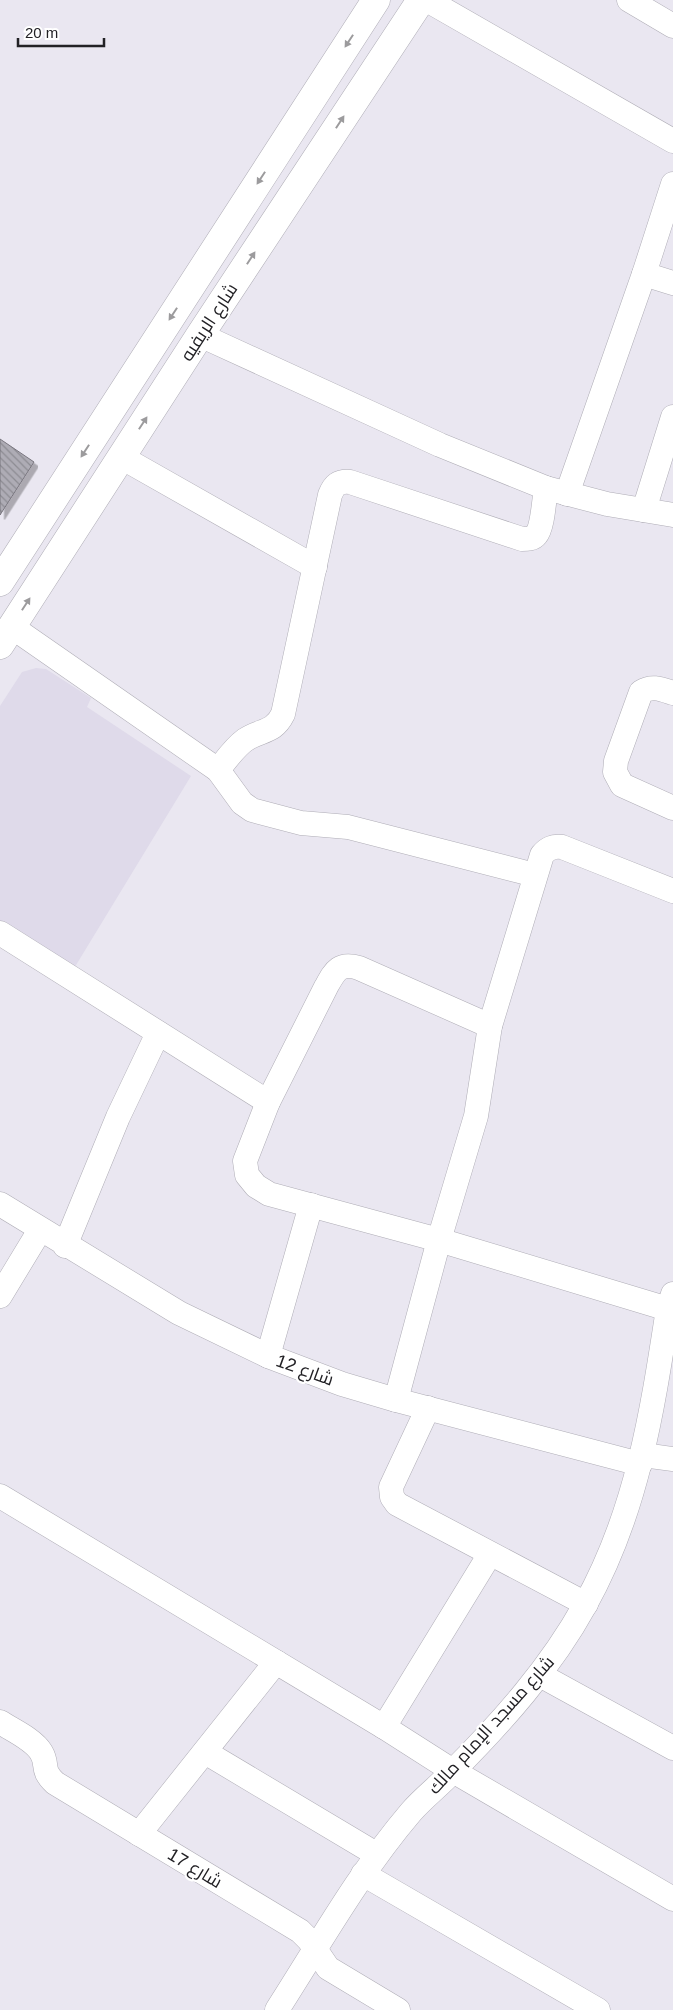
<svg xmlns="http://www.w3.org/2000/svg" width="673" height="2010" font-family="Arial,Cairo,sans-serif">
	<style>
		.built { fill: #dfdaea }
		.building { fill: url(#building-back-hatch); stroke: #79767f; filter: url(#shadow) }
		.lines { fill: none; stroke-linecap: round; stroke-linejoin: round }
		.minor-casing { stroke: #afadb6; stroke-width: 25 }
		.tertiary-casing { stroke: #afadb6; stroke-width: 29 }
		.minor { stroke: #fff; stroke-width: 24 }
		.tertiary { stroke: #fff; stroke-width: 28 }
		.oneway { fill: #9c9b9d }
		.labels { text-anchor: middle; stroke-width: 4.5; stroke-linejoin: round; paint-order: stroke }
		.street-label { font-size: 18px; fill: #222125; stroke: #fff }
	</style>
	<defs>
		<pattern id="building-back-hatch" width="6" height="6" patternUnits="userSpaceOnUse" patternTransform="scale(1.25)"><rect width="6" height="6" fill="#aeacb5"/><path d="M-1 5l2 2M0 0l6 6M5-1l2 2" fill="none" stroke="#8d8c93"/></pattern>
		<filter id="shadow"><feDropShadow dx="4.5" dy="4.5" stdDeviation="0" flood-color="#0004"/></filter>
	</defs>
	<rect width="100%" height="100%" fill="#eae7f1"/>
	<!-- built -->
	<path class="built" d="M36,668L46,669L91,698L87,707L191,776L70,975L0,931V706L22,672Z"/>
	<!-- building -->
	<path class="building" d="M0,439L34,462L0,515Z"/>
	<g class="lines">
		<defs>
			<g id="minor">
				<path d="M427,0L673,141"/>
				<path d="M629,0L673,26"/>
				<path d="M644,274L673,283"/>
				<path d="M200,335L440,445L546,488L607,504L673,515"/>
				<path d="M121,457L315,567"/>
				<path d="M567,494L644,274L673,184"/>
				<path d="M644,510L673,417"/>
				<path d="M12,627L218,770L242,803L252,810L301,823L348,827L535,875"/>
				<path d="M673,693C661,689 652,685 641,692L616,761L615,772L622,785L673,808"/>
				<path d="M218,770C226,760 234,748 245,740C261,729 273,734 283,714L330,495C334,485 338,481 350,482L522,539C527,539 533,539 536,535C543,527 544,499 546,488"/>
				<path d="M0,933L268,1102"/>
				<path d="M490,1026L359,968C339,962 335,971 326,987L268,1102L245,1161L247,1175L256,1186L269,1194L439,1240L668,1309"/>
				<path d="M0,1204L179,1313L268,1356L342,1384L396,1400L640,1464"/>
				<path d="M65,1246L118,1117L158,1033"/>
				<path d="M0,1296L40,1230"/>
				<path d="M268,1356L311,1205"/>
				<path d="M396,1400L439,1240L476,1116L490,1026L542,855C548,848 553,846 562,847L673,891"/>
				<path d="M428,1408L391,1487L392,1497L397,1504L586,1604"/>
				<path d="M643,1455L673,1459"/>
				<path d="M0,1496L384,1727L453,1771L673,1899"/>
				<path d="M540,1675L673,1748"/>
				<path d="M0,1722C12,1730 33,1739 41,1752C49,1765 40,1769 55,1783L300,1931L309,1940L328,1968L398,2010"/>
				<path d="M384,1727L490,1554"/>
				<path d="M205,1752L376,1854"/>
				<path d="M139,1834L276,1662"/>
				<path d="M363,1874L598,2010"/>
				<path d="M277,2010C320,1943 359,1873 411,1812C423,1798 439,1786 452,1772C502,1722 551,1667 585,1605C637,1512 652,1413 668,1309L673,1294"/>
			</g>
			<g id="tertiary">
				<path d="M0,582L376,0"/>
				<path d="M0,645L200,335L421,0"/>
			</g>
		</defs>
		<!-- minor casing -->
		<use href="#minor" class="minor-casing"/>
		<!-- tertiary casing -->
		<use href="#tertiary" class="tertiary-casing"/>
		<!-- minor -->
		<use href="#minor" class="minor"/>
		<!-- tertiary -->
		<use href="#tertiary" class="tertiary"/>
	</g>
	<!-- one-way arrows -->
	<defs><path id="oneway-solid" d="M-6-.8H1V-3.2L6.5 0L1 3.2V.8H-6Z" transform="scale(1.25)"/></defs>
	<g class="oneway">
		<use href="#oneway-solid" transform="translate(349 41) rotate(123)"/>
		<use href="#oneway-solid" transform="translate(340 122) rotate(-57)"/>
		<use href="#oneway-solid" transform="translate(261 178) rotate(123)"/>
		<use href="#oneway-solid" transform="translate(251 258) rotate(-57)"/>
		<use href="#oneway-solid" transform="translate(173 314) rotate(123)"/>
		<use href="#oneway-solid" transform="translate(143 423) rotate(-57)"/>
		<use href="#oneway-solid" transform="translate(85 451) rotate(123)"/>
		<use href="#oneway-solid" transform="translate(26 604) rotate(-57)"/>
	</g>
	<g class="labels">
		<!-- street labels -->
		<g class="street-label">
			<text transform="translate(209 322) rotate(-57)" y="6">شارع الريفيه</text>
			<text transform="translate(305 1370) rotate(20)" y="6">شارع 12</text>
			<text transform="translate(491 1725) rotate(-48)" y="6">شارع مسجد الإمام مالك</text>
			<text transform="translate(195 1868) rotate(31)" y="6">شارع 17</text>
		</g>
	</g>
	<!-- scale -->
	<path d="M18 38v8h86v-8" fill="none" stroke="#222125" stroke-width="2.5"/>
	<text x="25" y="38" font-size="15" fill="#222125" stroke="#ffffff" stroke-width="4" paint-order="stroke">20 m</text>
</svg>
